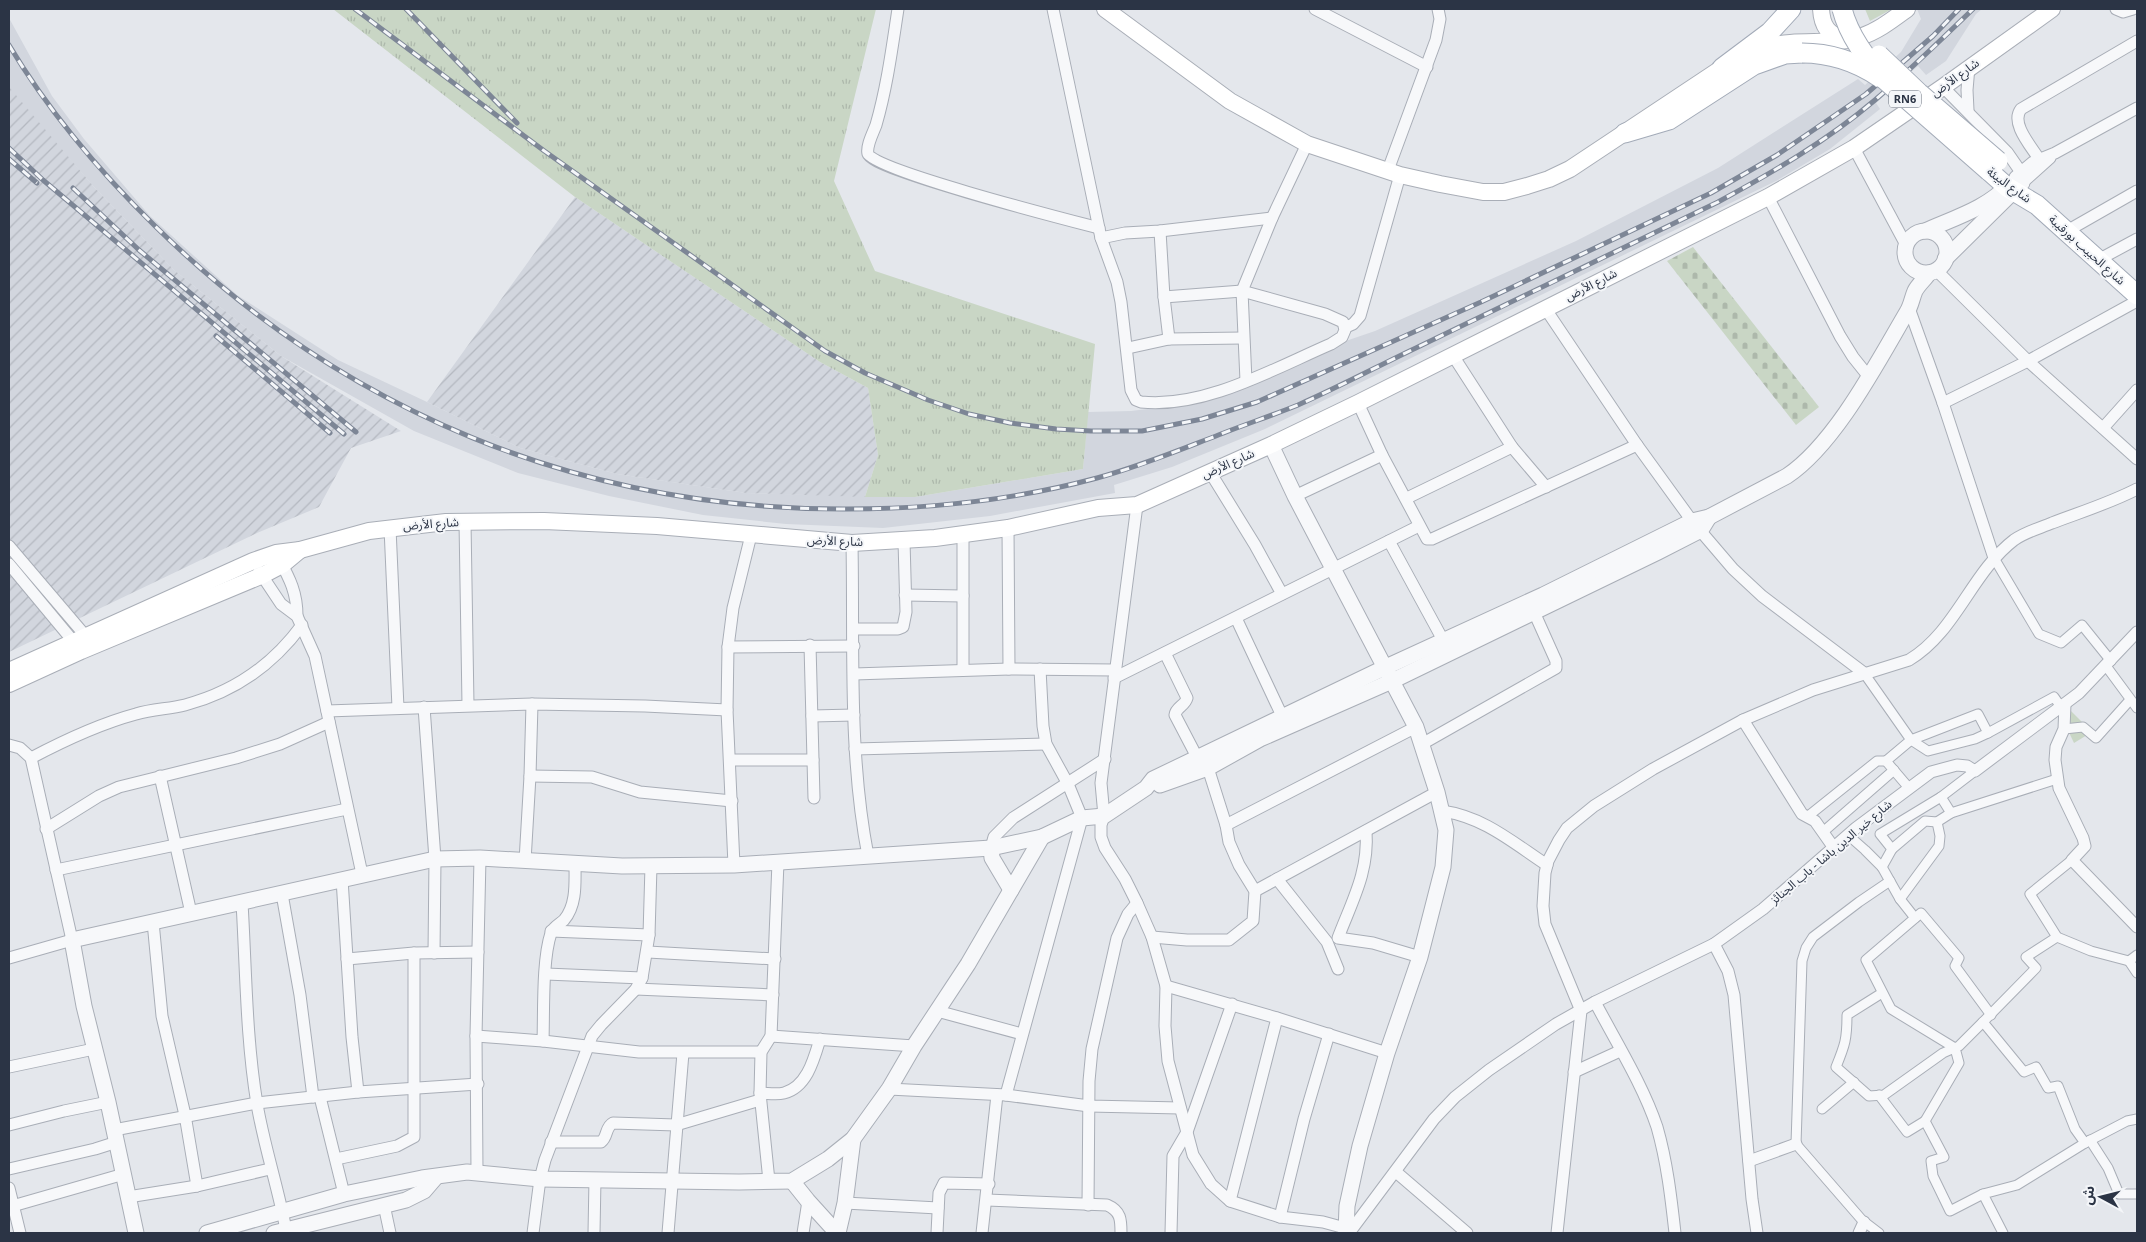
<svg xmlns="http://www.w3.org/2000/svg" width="2146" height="1242" font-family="'Noto Sans','Noto Sans Arabic',sans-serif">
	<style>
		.built { fill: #d2d6de }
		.industrial { fill: url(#industrial-furrows) }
		.grass { fill: url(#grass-tufts) }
		.cemetery { fill: url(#cemetery-stones) }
		.park { fill: #c9d6c5 }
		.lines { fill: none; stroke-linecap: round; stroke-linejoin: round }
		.pedestrian-casing { stroke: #a9aeb7; stroke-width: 11 }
		.minor-casing { stroke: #a9aeb7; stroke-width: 13 }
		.tertiary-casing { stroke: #a9aeb7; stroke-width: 17 }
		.secondary-casing { stroke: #a9aeb7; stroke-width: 18 }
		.primary-casing { stroke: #a3abb8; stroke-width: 21 }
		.pedestrian { stroke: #f7f8fa; stroke-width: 9 }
		.minor { stroke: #f7f8fa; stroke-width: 11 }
		.tertiary { stroke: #f7f8fa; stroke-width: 15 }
		.secondary { stroke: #fff; stroke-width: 16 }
		.primary { stroke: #fff; stroke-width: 19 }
		.rail-casing { stroke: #7d8696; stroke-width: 5 }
		.rail { stroke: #f4f6f9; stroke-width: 3; stroke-dasharray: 9; stroke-linecap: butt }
		.primary-bridge-casing { stroke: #a3abb8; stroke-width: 21; stroke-linecap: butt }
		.primary-bridge { stroke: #fff; stroke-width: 19 }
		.labels { text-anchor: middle; stroke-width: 4; stroke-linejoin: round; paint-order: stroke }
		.shield { fill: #f4f6f9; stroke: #676e7b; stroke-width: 1 }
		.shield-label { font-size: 11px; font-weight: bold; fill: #2b3445 }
		.street-label { font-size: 12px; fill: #2b3445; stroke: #f4f6f9 }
	</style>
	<defs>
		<pattern id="industrial-furrows" width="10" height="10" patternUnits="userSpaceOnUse" patternTransform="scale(1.25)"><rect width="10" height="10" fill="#d2d6de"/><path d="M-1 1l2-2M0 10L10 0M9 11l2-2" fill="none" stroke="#b4b8c0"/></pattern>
		<pattern id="grass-tufts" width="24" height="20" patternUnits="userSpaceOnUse" patternTransform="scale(1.25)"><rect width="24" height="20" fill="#c9d6c5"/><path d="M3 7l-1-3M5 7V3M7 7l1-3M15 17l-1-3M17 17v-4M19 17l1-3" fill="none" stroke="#adb8ab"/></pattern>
		<pattern id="cemetery-stones" width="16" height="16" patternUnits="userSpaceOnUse" patternTransform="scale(1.25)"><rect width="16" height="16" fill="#c9d6c5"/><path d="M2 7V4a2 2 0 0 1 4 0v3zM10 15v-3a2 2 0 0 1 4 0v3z" fill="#adb8ab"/></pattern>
	</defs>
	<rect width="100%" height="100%" fill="#e4e7ec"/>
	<!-- built -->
	<path class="built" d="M1917,9H1982L1976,14L1946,61L1926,75L1918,66L1876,103L1880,109L1830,149L1776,181L1265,429L1172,467L1114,485L1115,493L990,516L883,528L786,524L703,515L609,496L518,473L414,431L281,356L174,270L94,187L9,89V18L52,96L84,139L150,216L237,295L338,360L427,402L520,448L617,474L746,493L915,497L1083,469L1088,412L1131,411L1180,405L1334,345L1375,331L1576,241L1718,168L1858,79L1865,85L1901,52L1921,19Z"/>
	<!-- industrial -->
	<g class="industrial">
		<path d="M10,88L94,187L174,270L281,356L401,431L351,448L319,507L257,533L9,652Z"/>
		<path d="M575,197L820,362L868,388L878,455L865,497L746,493L617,474L520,448L427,402Z"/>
	</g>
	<!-- grass -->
	<path class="grass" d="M333,9H876L834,181L875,271L1095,344L1083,469L915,497H865L878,455L868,388L820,362L575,197Z"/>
	<!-- cemetery -->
	<path class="cemetery" d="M1693,247L1819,407L1796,425L1667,261Z"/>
	<!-- park -->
	<g class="park">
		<path d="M1865,9H1892L1870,21Z"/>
		<path d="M2071,711L2092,732L2074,743L2066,726Z"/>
	</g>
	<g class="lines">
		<defs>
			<g id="pedestrian">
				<path d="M1994,558L2039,634L2061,643L2082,625L2111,661"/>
				<path d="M2106,666L2137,708"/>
				<path d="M1864,673L1911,740L1886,761L1909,788"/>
				<path d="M2064,729L2083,727L2096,738L2130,700"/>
				<path d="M1911,740L1978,714L1988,733L2054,697L2061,707"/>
				<path d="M1911,740L1928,751L1975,739L1988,733"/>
				<path d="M1951,813L2057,779"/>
				<path d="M1807,817L1877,761H1886"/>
				<path d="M1823,832L1894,770"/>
				<path d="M1848,835L1865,850L1882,867"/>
				<path d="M1892,849L1925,821L1937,822"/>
				<path d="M2072,860L2030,894L2057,937L2091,951L2129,961"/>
				<path d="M1900,899L1882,867L1892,849L1880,834L1941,797"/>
				<path d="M1915,918L1900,899L1939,846L1940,836L1937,822L1951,813L1941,797L1975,771"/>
				<path d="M2057,937L2026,957L2036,968L1983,1022L2024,1072L2036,1067L2048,1088L2058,1086L2075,1129L2085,1143"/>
				<path d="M2137,955L2129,961L2137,973"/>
				<path d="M1882,993L1847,1015C1847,1039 1845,1045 1836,1067L1869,1096L1884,1095L1943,1053L1959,1046L1983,1022"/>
				<path d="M1879,1095L1907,1132L1925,1121L1944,1157L1931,1161L1933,1176L1950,1211L1983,1194"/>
				<path d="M1822,1109L1854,1082"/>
				<path d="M1925,1121L1959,1063L1955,1048L1891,1009L1866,960L1921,913L1959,958L1955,966L1991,1015"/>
				<path d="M2090,1140L2108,1168L2119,1194H2137"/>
				<path d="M1879,1233L1862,1220L1796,1144L1802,961L1806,948L1813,937L1859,902L1890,881"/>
				<path d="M2003,1233L1983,1194L2017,1185L2085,1143L2127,1121L2137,1119"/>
			</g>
			<g id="minor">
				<path d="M898,9C892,48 887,87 876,125C873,133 866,146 868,154C872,170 1072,221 1099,228"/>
				<path d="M1053,9L1101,238L1125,233L1160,231L1272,218"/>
				<path d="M1315,9L1427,67"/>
				<path d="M2116,9L2123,12L2133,9"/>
				<path d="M1943,87L2007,152L2025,178"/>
				<path d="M1968,110L1967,90L1969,67"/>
				<path d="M1854,148L1906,245"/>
				<path d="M2039,159C2031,146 2010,123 2021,109L2137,41"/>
				<path d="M1388,170L1436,40L1440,19L1438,9"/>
				<path d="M2015,177L2033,162L2055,153L2137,108"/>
				<path d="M2022,183L2050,158"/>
				<path d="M1768,197L1840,336L1853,357L1869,377"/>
				<path d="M1160,231L1164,297L1169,339"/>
				<path d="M2067,231L2137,191"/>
				<path d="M1101,238L1117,282L1121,302L1131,390L1136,400L1141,402C1204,409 1275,368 1331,344L1342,337L1345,330L1343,322L1325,314L1242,291L1164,297"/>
				<path d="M2098,260L2137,239"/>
				<path d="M1936,270L2028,361L2137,459"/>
				<path d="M1545,308L1637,445L1692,521L1733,569L1762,596L1864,673"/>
				<path d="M1909,308L1943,403L1994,558"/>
				<path d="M1346,327L1353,324L1360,316L1400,175"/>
				<path d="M1128,348L1169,339L1243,338"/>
				<path d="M1452,354L1512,447L1546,487"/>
				<path d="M1246,381L1242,291L1272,218L1307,144"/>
				<path d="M1358,403L1382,455L1427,539H1432L1637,445"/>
				<path d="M1943,403L2028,361L2137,301"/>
				<path d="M2103,428L2137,390"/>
				<path d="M1210,472L1255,545L1282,594"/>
				<path d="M1295,496L1382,455"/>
				<path d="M1407,498L1512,447"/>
				<path d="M1137,505L1101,783L1104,816L1101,825V837L1105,848L1125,879L1137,903L1152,937L1166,986L1165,1026L1168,1061L1193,1155L1211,1184L1230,1201L1280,1217L1323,1222L1345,1228"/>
				<path d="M465,522L468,705"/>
				<path d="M390,528L398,708"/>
				<path d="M1008,528L1009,669"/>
				<path d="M1389,541L1443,640"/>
				<path d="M852,543C854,647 848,753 868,856"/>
				<path d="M9,546L89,640"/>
				<path d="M279,559C290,579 297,593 297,616"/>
				<path d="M9,564L78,647"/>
				<path d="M259,571L281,604L297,616L315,656L362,874"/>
				<path d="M905,595L963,596"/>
				<path d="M1236,618L1283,718"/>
				<path d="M854,629H898L903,627L906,612L904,541"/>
				<path d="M810,645L814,798"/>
				<path d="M728,647L854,646"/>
				<path d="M1165,653L1187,698C1185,706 1176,707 1175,715L1198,759"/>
				<path d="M963,670V534"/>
				<path d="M854,674L1009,669L1114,670"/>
				<path d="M1114,678L1419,526"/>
				<path d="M2065,704L2064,729L2056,747L2055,760L2059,788L2083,838L2085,846L2072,860L2137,927"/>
				<path d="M424,707L435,859L434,953"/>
				<path d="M327,711L532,704L645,706L727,710"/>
				<path d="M812,716L854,715"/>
				<path d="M1743,720L1802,814L1815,821L1834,848"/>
				<path d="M1422,744L1556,668V661L1534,612"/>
				<path d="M9,745L20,748L31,758L72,940L9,958"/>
				<path d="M855,749L1046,744"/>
				<path d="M31,758C65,740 99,724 136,714C152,709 169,709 185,705C234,692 272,666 302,625"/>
				<path d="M730,760H813"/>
				<path d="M160,776L191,913"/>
				<path d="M530,776L592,777L640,792L732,801"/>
				<path d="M1442,811C1484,817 1512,842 1547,865"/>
				<path d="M1226,825L1416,727"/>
				<path d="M46,829L99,796L119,787L236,758L280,744L329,722"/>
				<path d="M1366,831C1369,872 1352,901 1338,938L1373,943L1420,957"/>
				<path d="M991,848L994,837L1013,818L1105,759"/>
				<path d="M525,861L530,776L532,704"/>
				<path d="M734,865L727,710L728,647L733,608L751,535"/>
				<path d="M56,870L347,809"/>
				<path d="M342,879L352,1037L358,1092"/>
				<path d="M1277,879L1327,942L1338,969"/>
				<path d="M1255,891L1437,792"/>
				<path d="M282,894L300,995L313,1097"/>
				<path d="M242,903C246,969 246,1038 257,1104C264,1146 278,1187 286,1230"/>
				<path d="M153,922L162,1016L185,1115L197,1186"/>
				<path d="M551,931L649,935"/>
				<path d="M1152,937L1187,940H1229L1253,921L1255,891L1239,865L1229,842L1226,825L1208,768"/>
				<path d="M1714,944L1728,971L1734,995L1752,1199L1757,1233"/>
				<path d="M648,952L775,959"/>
				<path d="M347,959L414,953L478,952"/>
				<path d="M546,974L642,978"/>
				<path d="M1166,986L1277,1018L1387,1053"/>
				<path d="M636,989L773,995"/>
				<path d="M1595,1002C1616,1042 1643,1085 1657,1127C1667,1162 1671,1197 1675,1233"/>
				<path d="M937,1011L1022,1034"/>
				<path d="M476,1036L543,1041L639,1052H761"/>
				<path d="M771,1036L914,1046"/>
				<path d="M543,1041C544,1012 542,960 551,933C553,927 560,924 564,920C577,905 575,882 575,864"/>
				<path d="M9,1067L94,1049"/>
				<path d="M1574,1072L1620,1051"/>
				<path d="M889,1089L1006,1095L1089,1106L1180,1108"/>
				<path d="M760,1093C767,1093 776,1095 784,1093C807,1087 814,1059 820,1039"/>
				<path d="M1006,1095L1082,818L1068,784L1046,744L1043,726L1040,669"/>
				<path d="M320,1097L344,1194"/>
				<path d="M9,1125L64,1111L108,1102"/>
				<path d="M114,1130L257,1103L358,1092L478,1084"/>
				<path d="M551,1142H601C608,1137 605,1127 613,1123L676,1125L760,1100"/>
				<path d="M336,1159L397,1146L414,1137V953"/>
				<path d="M1749,1161L1796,1144"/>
				<path d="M9,1169L95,1149L117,1142"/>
				<path d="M477,1172L476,1036L480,858"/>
				<path d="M1396,1172L1467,1233"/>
				<path d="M769,1181L760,1093L761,1052L771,1036L778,862"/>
				<path d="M9,1188L20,1233"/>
				<path d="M128,1197L197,1186L270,1169"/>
				<path d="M987,1200L1107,1205C1121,1211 1121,1220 1121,1233"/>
				<path d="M1230,1201L1277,1018"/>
				<path d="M845,1203L938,1208"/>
				<path d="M384,1205L390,1233"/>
				<path d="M1088,1205L1089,1081L1092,1049L1117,938L1128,914L1137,903"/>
				<path d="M9,1207L124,1174"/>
				<path d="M1280,1217L1304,1119L1329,1034"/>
				<path d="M533,1233L540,1179L545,1160L592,1036L601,1025L636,989L642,978L649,935L651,866"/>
				<path d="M594,1233L595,1179"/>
				<path d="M668,1233L683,1053"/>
				<path d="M803,1233L808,1201"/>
				<path d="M937,1233L939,1193L944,1183L989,1184"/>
				<path d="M982,1233L997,1095"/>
				<path d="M1171,1233L1173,1156L1187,1132L1232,1004"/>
				<path d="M1349,1233L1434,1119L1455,1097L1489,1070L1556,1024L1595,1002L1714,944L1763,909L1856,828L1931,772L1957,765L1967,766L1975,771L2079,693L2137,632"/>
				<path d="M1557,1233L1581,1011L1545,924L1543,906L1545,873L1548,861L1559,840L1567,828L1594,806L1653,769L1743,720L1813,690L1909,660C1956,632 1971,573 2014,540C2025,532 2040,528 2052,523C2081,512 2110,503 2137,489"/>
				<path d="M1859,1233L1864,1222"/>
			</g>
			<g id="tertiary">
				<path d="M1925,231C1954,218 1988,208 2009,184"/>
				<circle cx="1926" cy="252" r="21"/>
				<path d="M1945,259L2022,183"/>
				<path d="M1271,445L1295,496L1416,727L1437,792L1446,830L1443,867L1420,957L1387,1053L1360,1146L1347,1206L1346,1233"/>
				<path d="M1160,785L1208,768L1260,739L1392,681L1658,552L1701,530L1709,517"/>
				<path d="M991,848L992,858L1011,890"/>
				<path d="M792,1181L808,1201L837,1233"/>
				<path d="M136,1233L108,1102L84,1006L72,940L435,859L480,858L622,866L734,865L991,848L1042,837L1082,818L1104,816L1146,788L1153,779L1386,667L1543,595L1692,521L1709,517L1787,476C1835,444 1877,363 1907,312C1911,306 1912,298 1915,291C1918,285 1925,279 1929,273"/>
				<path d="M207,1233L344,1194L422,1178L467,1172L540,1179L739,1182L792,1181L828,1159L853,1139L889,1089L914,1046L968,964L1042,837"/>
				<path d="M274,1233L406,1200L424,1191L436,1177"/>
				<path d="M838,1233L845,1203L853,1139"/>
			</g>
			<g id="secondary">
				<path d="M1105,9L1230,101L1307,144L1400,175L1440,184L1483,192H1504L1527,186L1549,179L1570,169L1722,68C1736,61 1751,51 1767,47C1798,38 1830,46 1860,37C1878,31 1892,20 1907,9"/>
				<path d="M1821,9C1822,26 1828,35 1844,39"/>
				<path d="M9,671L253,561L276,553L300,550L369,531L446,522L544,521L657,526L852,543L935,538L1008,528L1098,508L1137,505L1271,445L1358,403L1768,197L1854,148L1943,87L2052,9"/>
				<path d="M9,684L81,651L263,575L282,565L300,550"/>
			</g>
			<g id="primary">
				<path d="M1722,68L1770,32L1791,9"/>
				<path d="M1625,133L1669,120L1754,65L1785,54L1802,53"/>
				<path d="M1989,171L2007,187L2037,205L2137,295"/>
			</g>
		</defs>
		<!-- pedestrian casing -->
		<use href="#pedestrian" class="pedestrian-casing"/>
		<!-- minor casing -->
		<use href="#minor" class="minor-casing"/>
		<!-- tertiary casing -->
		<use href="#tertiary" class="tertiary-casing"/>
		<!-- secondary casing -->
		<use href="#secondary" class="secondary-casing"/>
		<!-- primary casing -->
		<use href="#primary" class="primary-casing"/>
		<!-- pedestrian -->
		<use href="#pedestrian" class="pedestrian"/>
		<!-- minor -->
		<use href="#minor" class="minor"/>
		<!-- tertiary -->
		<use href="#tertiary" class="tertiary"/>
		<!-- secondary -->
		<use href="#secondary" class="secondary"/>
		<!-- primary -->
		<use href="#primary" class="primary"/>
		<defs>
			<g id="rail">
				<path d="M355,9L543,150L825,351L865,373L928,400L969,414L1010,423L1056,429L1091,431H1142L1202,419L1257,402L1481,302L1711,193L1777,155L1866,94L1933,36L1959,9"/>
				<path d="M406,9L517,123"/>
				<path d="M9,45C49,112 100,172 155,226C344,412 581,510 847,509C931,509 1015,500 1097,478C1138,467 1177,451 1216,436C1243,425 1271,416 1298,405C1339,387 1380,365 1420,346C1520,298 1619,250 1718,202C1773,172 1827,141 1875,100C1909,71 1941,40 1973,9"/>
				<path d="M9,148L43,180L344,434"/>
				<path d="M9,159L37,183"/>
				<path d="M73,188L139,250L356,432"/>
				<path d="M216,336L330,433"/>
			</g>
		</defs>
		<!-- rail casing -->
		<use href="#rail" class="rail-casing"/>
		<!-- rail -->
		<use href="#rail" class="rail"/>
		<defs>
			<g id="primary-bridge">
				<path d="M1842,9C1849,36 1866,58 1884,79L1989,171"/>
				<path d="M1802,53C1830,53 1855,61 1879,77"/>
				<path d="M1879,55L1919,93L1998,161"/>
			</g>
		</defs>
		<!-- primary-bridge casing -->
		<use href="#primary-bridge" class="primary-bridge-casing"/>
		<!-- primary-bridge -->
		<use href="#primary-bridge" class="primary-bridge"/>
	</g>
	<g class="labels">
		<!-- shield labels -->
		<rect class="shield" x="1889" y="90.5" width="32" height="17" rx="4"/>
		<g class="shield-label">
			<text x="1905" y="103">RN6</text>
		</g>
		<!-- street labels -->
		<g class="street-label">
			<text transform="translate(1955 78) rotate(-36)" y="4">شارع الأرض</text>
			<text transform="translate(2009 185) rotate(36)" y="4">شارع البيئة</text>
			<text transform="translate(2087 250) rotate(42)" y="4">شارع الحبيب بورقيبة</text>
			<text transform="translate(1591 285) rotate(-27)" y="4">شارع الأرض</text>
			<text transform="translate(1228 464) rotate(-24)" y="4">شارع الأرض</text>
			<text transform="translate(431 524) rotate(-4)" y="4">شارع الأرض</text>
			<text transform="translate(835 541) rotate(2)" y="4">شارع الأرض</text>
			<text transform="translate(1831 852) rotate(-40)" y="4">شارع خير الدين باشا - باب الجنائز</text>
		</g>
	</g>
	<!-- border -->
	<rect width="2146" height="1242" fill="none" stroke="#2b3445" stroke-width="20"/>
	<!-- north arrow -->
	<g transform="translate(2101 1197) rotate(277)" stroke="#f4f6f9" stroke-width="4" paint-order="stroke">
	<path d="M0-4L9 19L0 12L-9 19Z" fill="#2b3445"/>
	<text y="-8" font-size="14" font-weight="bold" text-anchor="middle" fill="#2b3445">ش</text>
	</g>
</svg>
